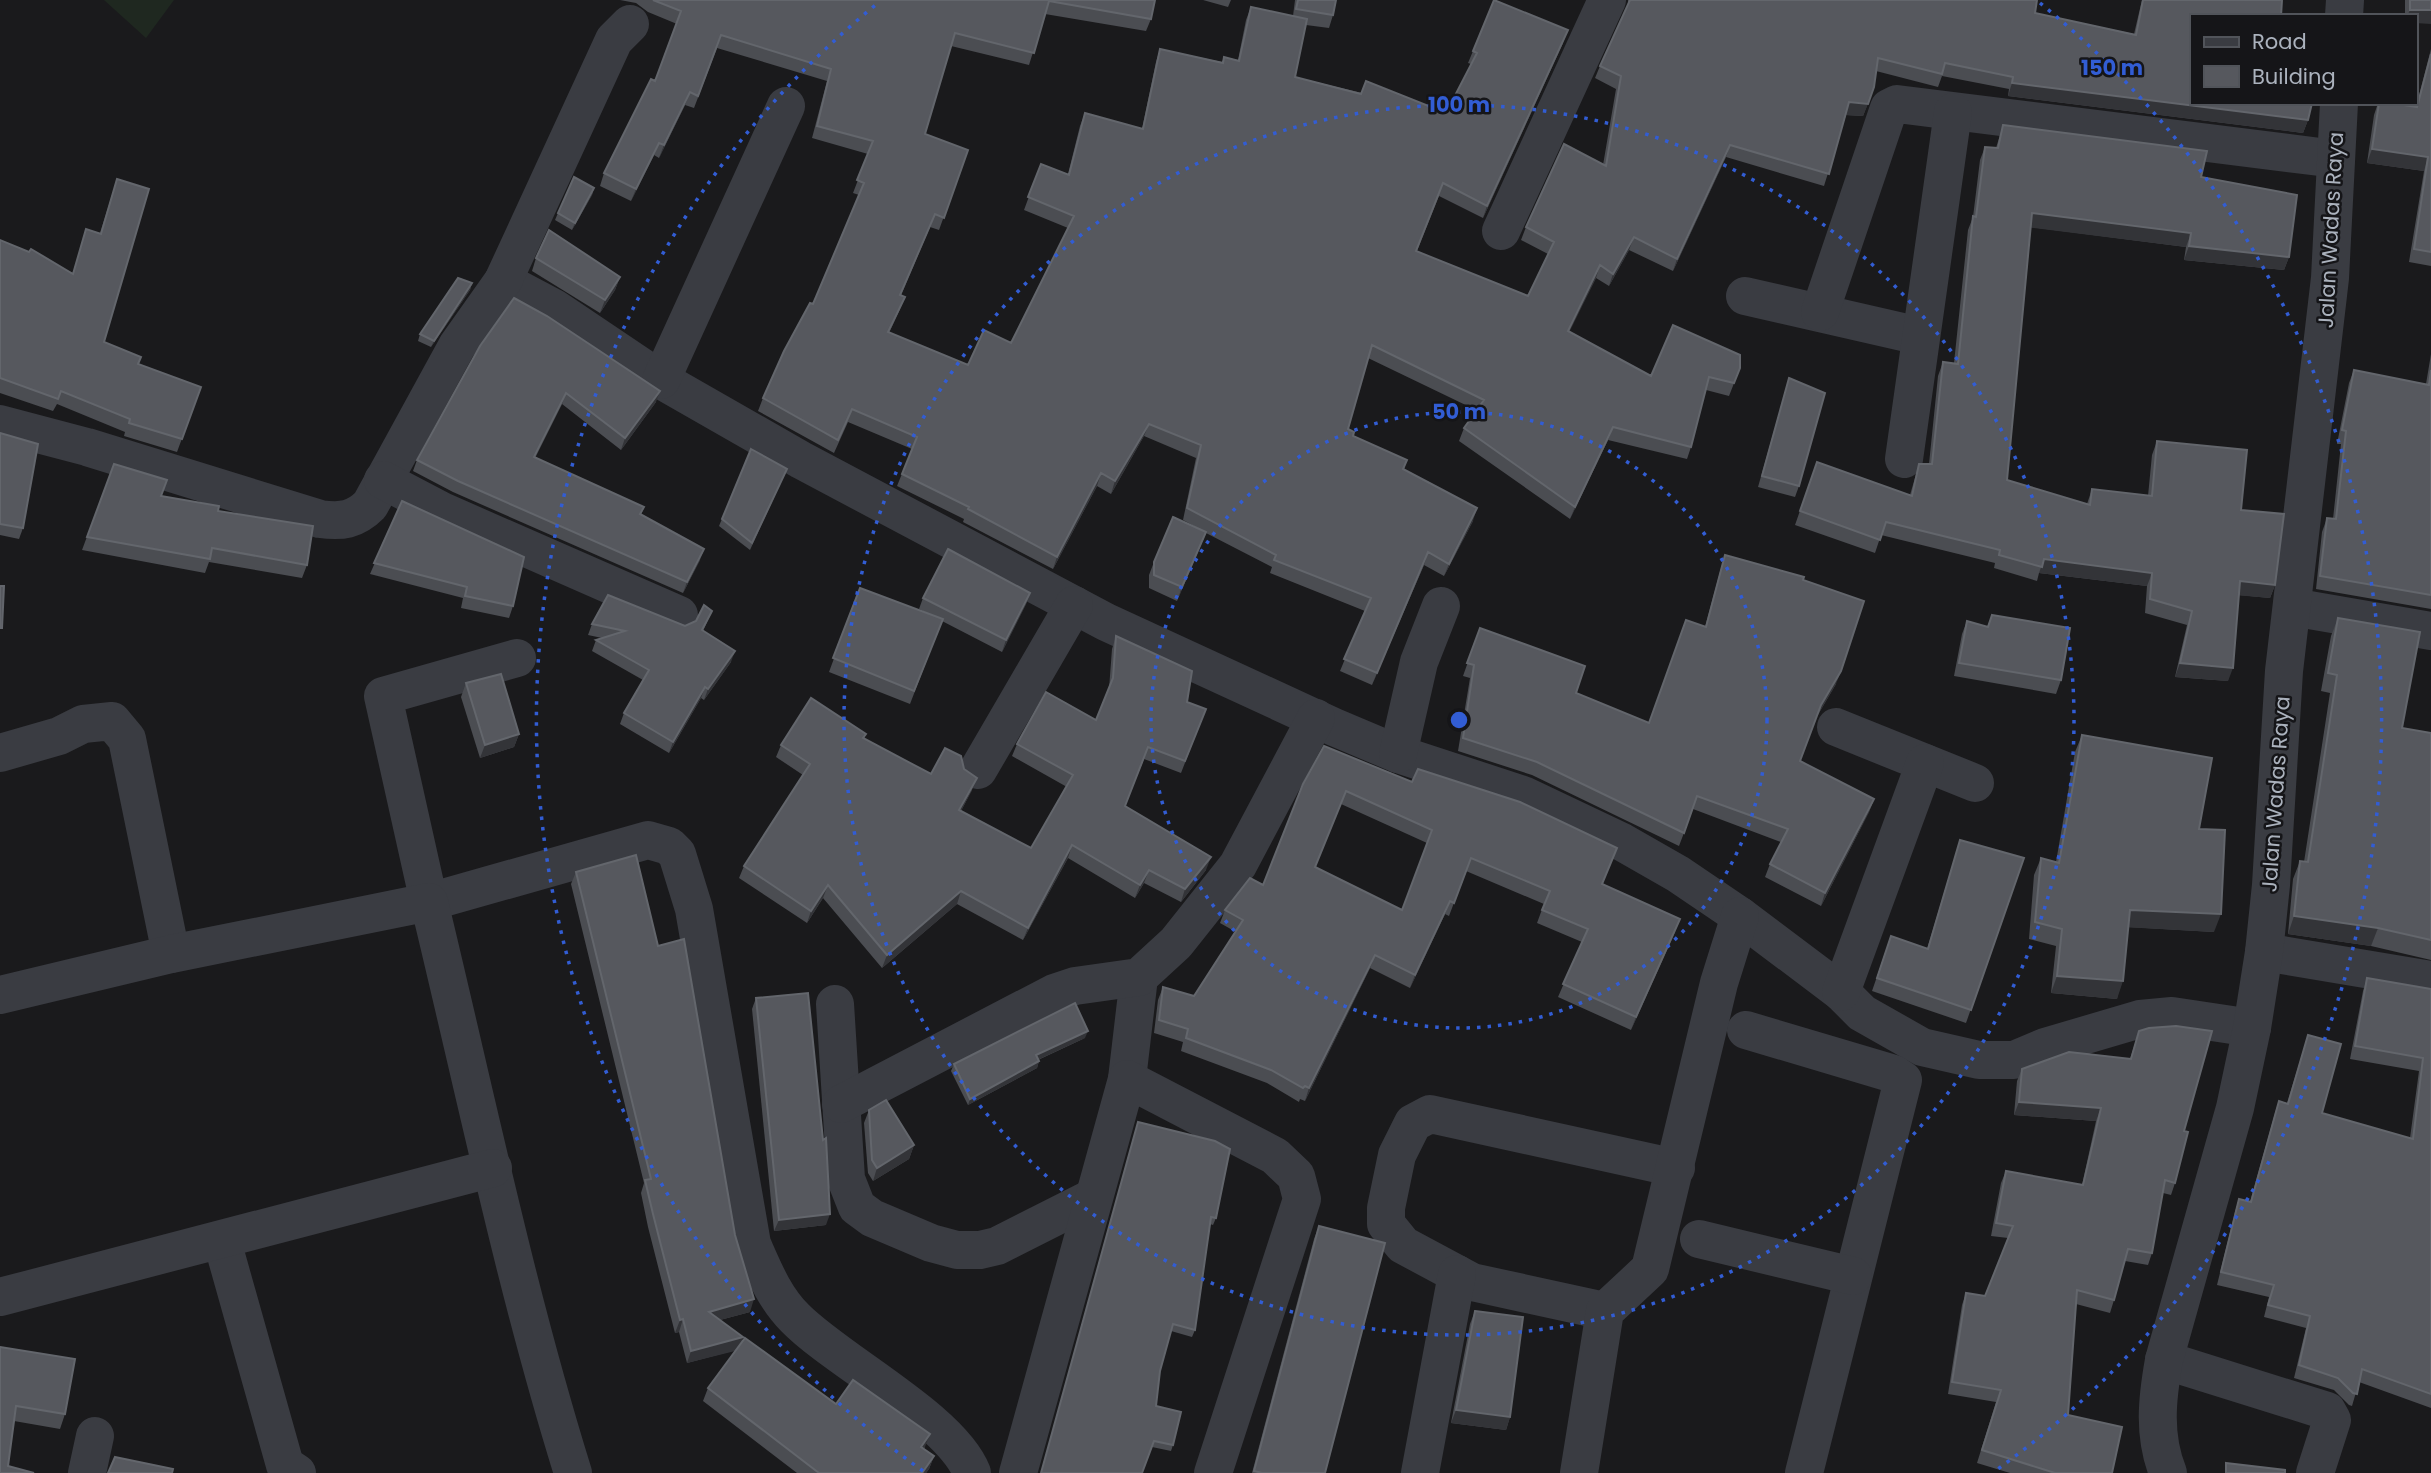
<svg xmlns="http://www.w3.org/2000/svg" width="2431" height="1473" font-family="Poppins,sans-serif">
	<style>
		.green { fill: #1f2820 }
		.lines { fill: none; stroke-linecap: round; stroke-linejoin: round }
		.minor { stroke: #3a3c42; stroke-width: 38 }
		.wall { fill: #4b4d52; fill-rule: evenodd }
		.shaded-wall { fill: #333438 }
		.building { fill: #56585e; stroke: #63666c; stroke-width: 2; fill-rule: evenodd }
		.ring { fill: none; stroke: #325dd4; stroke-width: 3.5; stroke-dasharray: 3.5 7 }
		.labels { text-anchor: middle; stroke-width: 5; stroke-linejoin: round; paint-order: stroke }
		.street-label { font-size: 21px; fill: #abb2bd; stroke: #151518 }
		.centre { fill: #325dd4; stroke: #151518; stroke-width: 3.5 }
		.ring-label { font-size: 21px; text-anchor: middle; font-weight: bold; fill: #325dd4; stroke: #151518; stroke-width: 5; stroke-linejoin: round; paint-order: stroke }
	</style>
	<rect width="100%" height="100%" fill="#1a1a1c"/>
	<!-- green -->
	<path class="green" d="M104,0H174L146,38Z"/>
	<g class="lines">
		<!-- minor -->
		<g class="minor">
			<path d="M2344,16L2345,0"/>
			<path d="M1501,231L1607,0"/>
			<path d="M503,281L554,308L661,380L801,460L1106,622L1334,727L1398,754L1523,795L1622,842L1678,874L1740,916L1841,992L1862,1013L1922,1047L1979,1060H2014L2045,1047L2140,1019L2172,1016L2252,1028"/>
			<path d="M1745,296L1920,336"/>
			<path d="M1820,312L1889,108L1897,104L2336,159"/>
			<path d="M661,380L786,106"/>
			<path d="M0,424L87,447L320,519C342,522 355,520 370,505L457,346L503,281L614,40L630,24"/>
			<path d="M1904,459L1953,112"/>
			<path d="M383,480L444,512L679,615"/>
			<path d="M2292,607L2431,631"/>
			<path d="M517,658L383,696L429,902L648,840L669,846L677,854L694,909L752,1244C764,1271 774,1297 795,1318C837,1361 951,1419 972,1473"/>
			<path d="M1836,727L1975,783"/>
			<path d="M0,753L59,736L83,724L112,721L127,739L171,954"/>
			<path d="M1398,754L1419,662L1441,606"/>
			<path d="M978,770L1074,605"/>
			<path d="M2264,952L2431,980"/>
			<path d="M1841,992L1925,763"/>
			<path d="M0,995L171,954L429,902C475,1092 515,1287 573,1473"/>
			<path d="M835,1004L846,1179L857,1207L872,1218L931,1243L957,1250H980L997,1246L1092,1198"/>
			<path d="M1746,1030L1894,1074L1903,1080L1804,1473"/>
			<path d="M1127,1079L1139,977"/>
			<path d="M841,1104L1054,993L1075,986L1139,977L1176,943L1238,865L1316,718"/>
			<path d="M1699,1239L1853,1276"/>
			<path d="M222,1241L285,1465L297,1473"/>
			<path d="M0,1297L493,1168"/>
			<path d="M1605,1311L1472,1282L1403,1245L1386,1224V1208L1397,1155L1413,1123L1430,1114L1676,1168"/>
			<path d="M2164,1360L2327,1411L2332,1420L2315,1473"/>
			<path d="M87,1473L95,1436"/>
			<path d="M1018,1473L1127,1079L1275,1156L1296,1176L1302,1199L1213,1473"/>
			<path d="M1420,1473L1457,1274"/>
			<path d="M1579,1473L1605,1311L1650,1269L1719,983L1740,916"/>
			<path d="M2168,1473C2153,1435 2157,1399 2164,1360L2235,1108L2252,1028L2264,952L2271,885L2284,671L2330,278L2339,103"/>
		</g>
	</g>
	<!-- wall -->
	<g class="wall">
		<path d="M620,0H1155L1151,19L1146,31L1045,14L1029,65L951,46L925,134L968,150L939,230L930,227L901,295L900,309L889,333L968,365L1011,343L1068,228L1024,210L1041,164L1068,174L1080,126L1085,113L1142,129L1156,62L1160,49L1222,62L1224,57L1238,60L1246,20L1251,7L1293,16L1295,0H1336L1333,15L1329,28L1306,25L1295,77L1446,113L1471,64L1468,63L1473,51L1563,43L1483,218L1439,196L1417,251L1528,296L1548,254L1521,240L1526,227L1603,165L1616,89L1595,78L1600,66L1628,5V0H2037L2035,13L2134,34L2142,0H2282L2191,16L2308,120L2303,133L2008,96L2009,89L1942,76L1938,87L1876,71L1874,87L1863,116L1846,115L1824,186L1726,157L1673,271L1629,250L1609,286L1596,278L1569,331L1651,376L1740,368L1729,396L1706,390L1691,447L1687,459L1608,440L1570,519L1459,441L1464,428L1476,410L1368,358L1348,429L1353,436L1407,460L1404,469L1473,521L1444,576L1424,565L1372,685L1340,671L1365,611L1270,573L1272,567L1206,533L1177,601L1149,588V575L1154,562L1198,528L1183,520L1196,458L1144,436L1111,494L1097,486L1053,569L963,522L964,519L897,486L912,449L848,422L834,453L758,411L763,398L813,304L859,195L853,193L868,154L812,138L827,81L717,48L694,108L685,105L659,158L654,155L631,201L600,186L604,173L655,81L677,24L648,12L636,3Z"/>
		<path d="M1203,0H1231L1228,7Z"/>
		<path d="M2405,0H2431L2415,16H2405Z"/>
		<path d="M2431,49V266L2409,262L2424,171L2367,163L2374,115L2378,103L2416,107Z"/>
		<path d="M2003,125L2201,177L2289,257L2284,270L2184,260L2186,247L2031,227L2007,480L2087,504L2092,489L2148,496L2152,455L2157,441L2241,510L2275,585L2270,598L2239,595L2228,681L2175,677L2187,625L2145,613L2147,586L2039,573L2037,581L1994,568L1995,563L1881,535L1875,553L1795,525L1817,462L1910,495L1919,464H1929L1938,376L1943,362L1954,363L1968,230L1973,217L1980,160L1985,147L1996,148Z"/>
		<path d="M117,179L104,342L138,364L201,387L177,452L124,436L125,432L57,404L53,411L0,393V240L73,273L86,229L100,233Z"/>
		<path d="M594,188L592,195L572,230L555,220L558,213Z"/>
		<path d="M536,258L620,277L615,290L600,313L532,271Z"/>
		<path d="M472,283L470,290L431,347L418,341L420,334Z"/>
		<path d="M480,346L656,402L621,450L562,404L535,458L644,507L641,515L700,560L683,593L453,492L413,471L417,460Z"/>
		<path d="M2431,354V609L2316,589L2322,532L2327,518L2333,519L2341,444H2337L2349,383L2354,370L2426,384Z"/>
		<path d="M1789,378L1799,486L1795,497L1758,487Z"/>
		<path d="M0,433L23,528L19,539L0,535Z"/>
		<path d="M751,449L787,469L750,550L719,526Z"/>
		<path d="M114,464L161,496L218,511L307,565L302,578L209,562L205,573L82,550Z"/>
		<path d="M402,501L513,606L509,618L461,608L463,598L370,574Z"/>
		<path d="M1725,555L1803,580L1836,684L1816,718L1800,761L1874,799L1869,812L1821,906L1765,877L1770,864L1781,842L1693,809L1679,846L1532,775L1458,751L1470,678L1463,676L1480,628L1576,693L1649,723L1705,627L1721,568Z"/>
		<path d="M860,588L927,613L919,609L923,598L1030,593L1026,604L1002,652L942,621L910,704L829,672Z"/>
		<path d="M712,611L703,631L731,662L704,700L701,698L669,753L620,724L624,713L643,680L592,651L596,640L602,638L588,635L592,624L685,626L696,621Z"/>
		<path d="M1992,615L2061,680L2056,694L1954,676L1962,634L1967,621L1987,627Z"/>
		<path d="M2338,618L2402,728L2431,733V960L2371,946L2288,934L2293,879L2300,861L2304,862L2330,693L2321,691L2331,636Z"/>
		<path d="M1116,636L1187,702L1206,709L1181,773L1144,759L1125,806L1206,870L1181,902L1144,883L1135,898L1068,858L1023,940L957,904L882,968L823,898L807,923L739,878L744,866L803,775L776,757L781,745L866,734L864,739L931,774L964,769L972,790L961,811L1031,848L1067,787L1012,756L1017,744L1096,720L1109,689L1112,649Z"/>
		<path d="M466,683L519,734L514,747L480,758L461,697Z"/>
		<path d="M2082,735L2199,829L2214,932L2128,927L2117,999L2051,993L2056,946L2029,939L2034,875L2041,858L2056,862L2075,752Z"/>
		<path d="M1324,746L1603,884L1675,932L1631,1030L1558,997L1582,942L1537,923L1544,904L1466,871L1449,916L1445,914L1410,988L1370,968L1305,1101L1300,1099L1299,1102L1267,1083L1181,1051L1183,1042L1154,1033L1158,1000L1163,987L1194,996L1236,932L1220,923L1225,910L1263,885ZM1341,804L1427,843L1402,910L1315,867Z"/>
		<path d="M1960,840L2024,858L1966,1023L1872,991L1891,936L1927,949Z"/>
		<path d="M576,872L658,946L735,1235L750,1312L720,1320L743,1337L741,1343L836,1404L925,1447L924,1449L934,1456L929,1469L926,1473H797L703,1401L708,1388L736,1350L687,1363L679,1332L675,1333L648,1227L641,1193L644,1183L571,884Z"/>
		<path d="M2367,978L2431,989V1408L2359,1382L2352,1406L2349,1405L2334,1390L2294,1378L2306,1328L2264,1317L2269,1297L2217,1285L2235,1212L2239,1199L2250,1202L2275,1113L2279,1101L2287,1103L2308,1035L2322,1113L2410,1138L2419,1071L2350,1059L2363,991Z"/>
		<path d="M756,998L826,1225L774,1231L752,1009Z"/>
		<path d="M2139,1031L2184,1131L2175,1183L2171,1195L2163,1193L2152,1253L2148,1265L2125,1261L2114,1300L2110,1313L2076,1304L2068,1415L2112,1473H2010L1977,1463L1996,1402L1948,1394L1962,1305L1966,1293L1985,1296L2008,1238L1991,1236L2001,1183L2006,1171L2082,1185L2096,1121L2014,1115L2017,1081L2022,1069L2130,1059Z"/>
		<path d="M1085,1038L1038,1060L1039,1061L1037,1068L968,1105L951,1071L954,1064Z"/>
		<path d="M869,1110L914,1145L909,1159L873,1181L868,1173L864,1123Z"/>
		<path d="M1138,1122L1216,1218L1213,1225L1210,1224L1195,1330L1192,1337L1171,1331L1160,1371L1156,1406L1173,1445L1171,1451L1152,1447L1041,1473Z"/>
		<path d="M1319,1226L1325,1473H1252L1314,1239Z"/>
		<path d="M1475,1311L1510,1417L1506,1430L1451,1423L1470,1324Z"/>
		<path d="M0,1347L65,1414L60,1429L14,1421L8,1466L0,1473Z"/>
	</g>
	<!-- shaded-wall -->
	<g class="shaded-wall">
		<path d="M2410,10H2431V24L2415,23V16H2407Z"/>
		<path d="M1568,30L1563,43L1483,218L1487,206Z"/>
		<path d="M2012,83L2308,120L2303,133L2008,96Z"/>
		<path d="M690,92L685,105L659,158L664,145Z"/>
		<path d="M1849,102L1868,104L1863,116L1845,115Z"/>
		<path d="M659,143L654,155L631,201L636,189Z"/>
		<path d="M1730,145L1726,157L1673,271L1677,259Z"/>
		<path d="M2372,149L2428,157L2424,171L2367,163Z"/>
		<path d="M594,188L592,195L572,230L575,223Z"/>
		<path d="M2032,213L2191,233L2186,247L2027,227Z"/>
		<path d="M935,214L930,227L896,307L900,295Z"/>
		<path d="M1634,237L1629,250L1609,286L1613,274Z"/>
		<path d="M2189,246L2289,257L2284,270L2184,260Z"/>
		<path d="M1600,265L1596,278L1564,343L1568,331Z"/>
		<path d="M620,277L615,290L600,313L605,300Z"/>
		<path d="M472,283L470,290L431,347L434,341Z"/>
		<path d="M905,297L900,309L883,345L888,332Z"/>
		<path d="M660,391L656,402L621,450L625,438Z"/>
		<path d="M566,393L562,404L530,468L534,457Z"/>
		<path d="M1149,424L1144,436L1111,494L1115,481Z"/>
		<path d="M1613,427L1608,440L1570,519L1575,507Z"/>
		<path d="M1101,473L1097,486L1053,569L1057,557Z"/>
		<path d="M1477,508L1473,521L1444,576L1449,564Z"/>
		<path d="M1206,532L1201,545L1177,601L1182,587Z"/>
		<path d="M704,549L700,560L683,593L687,582Z"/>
		<path d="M1428,552L1424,565L1372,685L1377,673Z"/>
		<path d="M2044,559L2152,573L2147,586L2039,573Z"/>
		<path d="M2240,581L2275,585L2270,598L2235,595Z"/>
		<path d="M1030,593L1026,604L1002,652L1006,640Z"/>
		<path d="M735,651L731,662L704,700L708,689Z"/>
		<path d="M2180,663L2233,668L2228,681L2175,677Z"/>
		<path d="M1841,671L1836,684L1816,718L1821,705Z"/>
		<path d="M705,687L701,698L669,753L673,742Z"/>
		<path d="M519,734L514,747L480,758L485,745Z"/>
		<path d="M977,778L972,790L955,822L959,810Z"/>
		<path d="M1874,799L1869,812L1821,906L1825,893Z"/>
		<path d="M1072,845L1068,858L1023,940L1028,928Z"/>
		<path d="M1211,857L1206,870L1181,902L1185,889Z"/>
		<path d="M1149,870L1144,883L1135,898L1140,885Z"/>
		<path d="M828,885L823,898L807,923L811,911Z"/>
		<path d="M961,891L957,904L882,968L887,955Z"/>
		<path d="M1450,901L1445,914L1410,988L1415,975Z"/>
		<path d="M2130,910L2221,914L2214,932L2123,927Z"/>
		<path d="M2294,916L2378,928L2371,946L2288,934Z"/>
		<path d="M1680,919L1675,932L1631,1030L1636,1017Z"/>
		<path d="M1375,955L1370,968L1305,1101L1309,1088Z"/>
		<path d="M2057,976L2123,981L2117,999L2051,993Z"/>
		<path d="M1088,1031L1085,1038L1033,1062L1036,1055Z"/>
		<path d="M1039,1061L1037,1068L968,1105L970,1099Z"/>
		<path d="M2019,1102L2101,1108L2096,1121L2014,1115Z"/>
		<path d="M914,1145L909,1159L873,1181L877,1168Z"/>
		<path d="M830,1214L826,1225L774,1231L779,1220Z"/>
		<path d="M754,1299L750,1312L705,1324L709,1312Z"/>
		<path d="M683,1319L679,1332L675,1333L680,1320Z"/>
		<path d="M743,1337L739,1350L687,1363L691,1351Z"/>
		<path d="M1456,1410L1510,1417L1506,1430L1451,1423Z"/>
		<path d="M930,1434L925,1447L916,1460L921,1447Z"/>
		<path d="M934,1456L929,1469L926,1473H922Z"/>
	</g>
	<!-- building -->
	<g class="building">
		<path d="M653,0H1155L1151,19L1049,1L1034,53L955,33L925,134L968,150L944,218L935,214L900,295L905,297L888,332L968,365L984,330L1011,343L1074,216L1028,197L1041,164L1069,175L1085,113L1143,129L1160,49L1223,63L1224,57L1239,61L1251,7L1307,19L1295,77L1361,94L1366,81L1446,113L1477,53L1473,51L1494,0L1568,30L1487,206L1443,183L1416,251L1528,296L1554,242L1526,227L1564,144L1606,166L1621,76L1600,66L1630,0H2037L2035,13L2136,35L2143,0H2282L2281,16H2191V103H2312L2308,120L2012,83L2013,77L1945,63L1942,74L1878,58L1874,87L1868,104L1849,102L1829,174L1730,145L1677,259L1634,237L1613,274L1600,265L1568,331L1651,376L1673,325L1740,355V368L1734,383L1709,377L1691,447L1613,427L1575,507L1464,428L1484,400L1372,345L1348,429L1354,432L1353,436L1407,460L1403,469L1477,508L1449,564L1428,552L1377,673L1344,659L1371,598L1274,560L1276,555L1187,508L1201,445L1149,424L1115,481L1101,473L1057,557L968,509L969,507L902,474L917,437L852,409L838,440L763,398L784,351L810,303L813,304L864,183L857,180L873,141L817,126L831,69L721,35L698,96L690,92L664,145L659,143L636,189L604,173L651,79L655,81L681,11Z"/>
		<path d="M1298,0H1336L1333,15L1296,9Z"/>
		<rect x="2410" y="0" width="21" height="10"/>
		<path d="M2431,54V252L2414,249L2428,157L2372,149L2379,103H2391L2417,107Z"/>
		<path d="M2003,125L2207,151L2201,177L2297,195L2289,257L2189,246L2191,233L2032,213L2007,480L2090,505L2092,489L2152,496L2157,441L2247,450L2241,510L2284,514L2275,585L2240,581L2233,668L2180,663L2192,611L2150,599L2152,573L2044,559L2042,567L1999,555L2000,550L1886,522L1880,540L1800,511L1817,462L1912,496L1919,464H1932L1943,362L1958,364L1973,216L1976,217L1985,147L1998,148Z"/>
		<path d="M574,177L594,188L575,223L558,213Z"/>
		<path d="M117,179L149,189L104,342L141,357L138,364L201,387L182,439L129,423L130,419L61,391L58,399L0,378V240L29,252L31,249L73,274L86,229L101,234Z"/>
		<path d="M549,230L620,277L605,300L536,258Z"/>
		<path d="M458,278L472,283L434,341L420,334Z"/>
		<path d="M514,298L547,316L660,391L625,438L566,393L534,457L644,507L640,514L704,549L687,582L458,481L417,460L480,346Z"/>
		<path d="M2354,370L2429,385L2431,370V595L2320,576L2327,518L2336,519L2346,431L2342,430Z"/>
		<path d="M1789,378L1825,393L1799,486L1762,476Z"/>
		<path d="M0,433L38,444L23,528L0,524Z"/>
		<path d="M751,449L787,469L752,543L722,519Z"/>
		<path d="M114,464L167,480L161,496L219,506L218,511L313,526L307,565L212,548L210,559L87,537Z"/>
		<path d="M402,501L524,557L513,606L465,596L467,587L374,563Z"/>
		<path d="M1173,517L1206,532L1182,587L1154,575V562Z"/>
		<path d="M948,549L1030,593L1006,640L923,598Z"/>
		<path d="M1725,555L1804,577L1803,580L1864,601L1841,671L1821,705L1800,761L1874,799L1825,893L1770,864L1788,829L1697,796L1684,833L1537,762L1463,738L1474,665L1467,663L1480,628L1585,666L1576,693L1649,723L1686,620L1706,627Z"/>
		<path d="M0,586H4L2,628H0Z"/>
		<path d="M860,588L943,619L914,691L833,658Z"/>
		<path d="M608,595L685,626L696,621L704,605L712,611L702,630L735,651L708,689L705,687L673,742L624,713L649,670L596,640L625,631L592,624Z"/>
		<path d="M1992,615L2070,628L2061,680L1959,663L1967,621L1988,627Z"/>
		<path d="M2338,618L2420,632L2402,728L2431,733V940L2378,928L2294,916L2300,861L2308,862L2337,675L2328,673Z"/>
		<path d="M1116,636L1192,671L1187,702L1206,709L1185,761L1148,747L1125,806L1211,857L1185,889L1149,870L1140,885L1072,845L1028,928L961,891L887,955L828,885L811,911L744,866L810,764L781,745L811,698L866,734L863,738L931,774L945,748L961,756L964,769L977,778L959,810L1031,848L1073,775L1017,744L1046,692L1096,720L1113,678Z"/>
		<path d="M501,674L519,734L485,745L466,683Z"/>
		<path d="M2082,735L2212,758L2199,829L2225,830L2221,914L2130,910L2123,981L2057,976L2062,929L2035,922L2041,858L2059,863Z"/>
		<path d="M1324,746L1412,782L1418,769L1520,802L1617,848L1602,884L1680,919L1636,1017L1563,984L1588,929L1542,910L1550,891L1471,858L1454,903L1450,901L1415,975L1375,955L1309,1088L1305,1086L1303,1088L1271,1070L1186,1038L1188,1029L1159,1020L1163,987L1194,996L1243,920L1225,910L1250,878L1263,885L1303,784ZM1346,791L1432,830L1402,910L1315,867Z"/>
		<path d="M1960,840L2024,858L1971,1010L1877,978L1891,936L1928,949Z"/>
		<path d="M636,855L658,946L684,939L735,1235L754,1299L709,1312L743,1337L691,1351L683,1319L680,1320L653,1214L645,1180L651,1179L576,872Z"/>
		<path d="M2367,978L2431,989V1394L2362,1369L2357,1394L2353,1393L2338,1378L2299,1365L2310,1316L2268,1305L2274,1285L2221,1272L2239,1199L2251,1202L2279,1101L2288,1104L2308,1035L2341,1044L2322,1113L2413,1139L2423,1058L2355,1046Z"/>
		<path d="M808,993L823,1140L826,1138L830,1214L779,1220L756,998Z"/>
		<path d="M1075,1003L1088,1031L1036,1055L1039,1061L970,1099L954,1064Z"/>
		<path d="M2176,1026L2212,1031L2184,1131L2188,1132L2175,1183L2165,1180L2152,1253L2128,1249L2114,1300L2077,1290L2068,1415L2122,1427L2112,1473H2055L1982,1450L2001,1390L1952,1382L1966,1293L1985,1296L2013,1226L1996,1223L2006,1171L2083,1185L2101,1108L2019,1102L2022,1069L2069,1052L2131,1059L2139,1031L2149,1028Z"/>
		<path d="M886,1100L914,1145L877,1168L872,1160L869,1110Z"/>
		<path d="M1138,1122L1215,1141L1230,1149L1216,1218L1211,1217L1195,1330L1173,1324L1160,1371L1156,1406L1181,1412L1173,1445L1154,1441L1142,1473H1041Z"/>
		<path d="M1319,1226L1385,1243L1325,1473H1262L1254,1471Z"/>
		<path d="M1475,1311L1523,1317L1510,1417L1456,1410Z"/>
		<path d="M745,1338L836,1404L853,1380L930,1434L921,1447L934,1456L922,1473H819L708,1388Z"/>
		<path d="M0,1347L75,1359L65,1414L16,1406L8,1466L34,1473H0Z"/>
		<path d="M115,1457L173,1469L172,1473H108Z"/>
		<path d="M2226,1463L2285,1470V1473H2226Z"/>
	</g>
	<!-- distance rings -->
	<g class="ring">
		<circle cx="1459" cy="720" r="308"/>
		<circle cx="1459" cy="720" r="615"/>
		<path d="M923 1471A923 923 0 0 1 878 3M2040 3A923 923 0 0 1 1995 1471"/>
	</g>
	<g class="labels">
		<!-- street labels -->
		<g class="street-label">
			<text transform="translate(2331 230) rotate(-87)" y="7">Jalan Wadas Raya</text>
			<text transform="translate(2276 794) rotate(-86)" y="7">Jalan Wadas Raya</text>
		</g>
	</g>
	<circle cx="1459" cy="720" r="10" class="centre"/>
	<g class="ring-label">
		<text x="2112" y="75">150 m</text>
		<text x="1459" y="112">100 m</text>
		<text x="1459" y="419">50 m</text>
	</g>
	<!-- legend -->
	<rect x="2190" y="14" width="228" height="91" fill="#151518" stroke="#51545a" stroke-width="2"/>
	<rect x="2204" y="37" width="35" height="10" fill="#3a3c42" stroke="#51545a" stroke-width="2"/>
	<text x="2252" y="49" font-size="21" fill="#abb2bd">Road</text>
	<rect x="2204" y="66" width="35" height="21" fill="#56585e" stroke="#51545a" stroke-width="2"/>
	<text x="2252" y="84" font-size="21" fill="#abb2bd">Building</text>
</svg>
